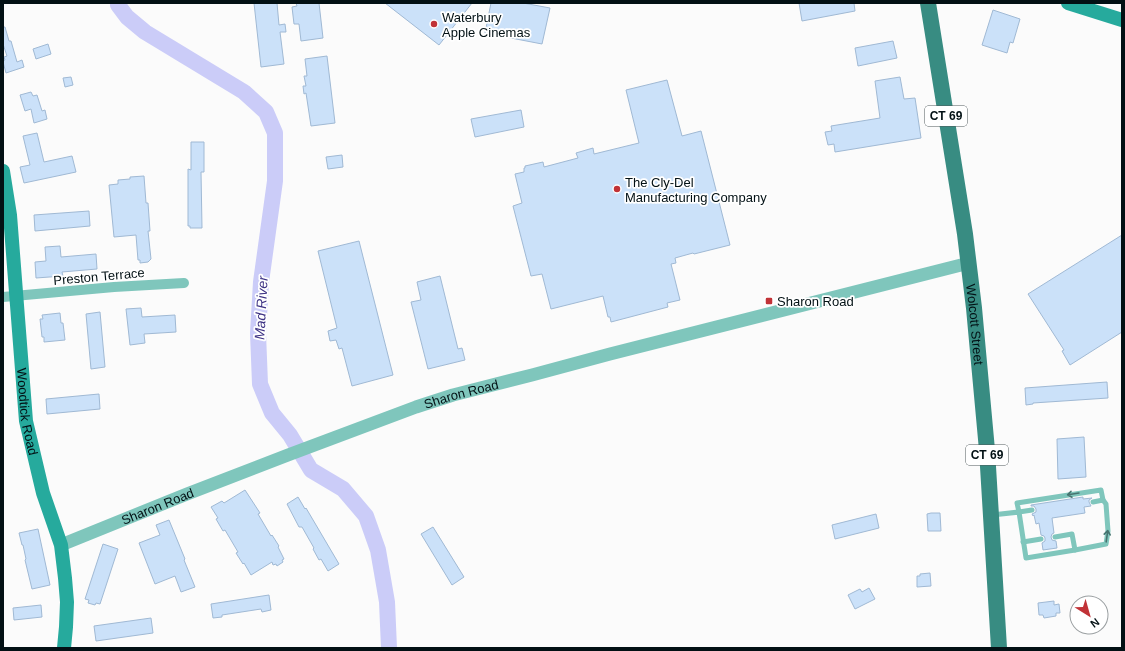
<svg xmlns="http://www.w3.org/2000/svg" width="1125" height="651" font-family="Helvetica,sans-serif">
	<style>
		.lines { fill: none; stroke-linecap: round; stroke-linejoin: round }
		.river { stroke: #cbccf8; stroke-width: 16 }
		.building { fill: #cbe1f9; stroke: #a0b9d4 }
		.service { stroke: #7fc6bc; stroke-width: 5 }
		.minor { stroke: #7fc6bc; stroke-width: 10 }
		.tertiary { stroke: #7fc6bc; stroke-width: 13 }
		.secondary { stroke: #26aa9d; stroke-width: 14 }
		.primary { stroke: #388c82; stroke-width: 16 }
		.oneway { stroke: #477470 }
		.poi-dot { fill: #c13237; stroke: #fff; stroke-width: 1.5 }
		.labels { text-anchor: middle; stroke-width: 3.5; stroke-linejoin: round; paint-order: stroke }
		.shield { fill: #fff; stroke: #4e585a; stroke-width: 1 }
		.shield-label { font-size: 12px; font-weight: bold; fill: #021014 }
		.poi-label { font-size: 13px; fill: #021014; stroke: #fff; text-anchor: start }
		.street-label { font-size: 13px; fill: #021014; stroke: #fff }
		.water-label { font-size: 14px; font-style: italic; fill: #3d3284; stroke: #fff }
	</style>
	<rect width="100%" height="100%" fill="#fbfbfb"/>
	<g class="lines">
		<!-- river -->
		<path class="river" d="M119,3L118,5L127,17L145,32L244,92L266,112L275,133V181L261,282L258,333L260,384L272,413L290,435L311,470L343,489L366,516L378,550L387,602L389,648"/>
	</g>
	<!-- building -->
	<g class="building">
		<path d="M254,3H277L279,25L285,24L286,32H280L284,64L261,67Z"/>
		<path d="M296,3H319L323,38L301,41L299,24H294L292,7L297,6Z"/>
		<path d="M385,3H472L439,45Z"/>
		<path d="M491,3H523L550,8L542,44L485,33Z"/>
		<path d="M799,3H854L855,11L802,21Z"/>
		<path d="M993,10L1020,19L1013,43L1010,42L1007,53L982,45Z"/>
		<path d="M3,27H5L9,41H11L17,62L22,60L24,67L6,73L3,62V61L5,60L4,57L7,56L3,44Z"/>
		<path d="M893,41L897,58L858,66L855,48Z"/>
		<path d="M48,44L51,54L36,59L33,49Z"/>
		<path d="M327,56L335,123L311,126L306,93L304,94L303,86H306L304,76H307L305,59Z"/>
		<path d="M71,77L73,85L65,87L63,78Z"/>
		<path d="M900,77L904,99L915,98L921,138L835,152L834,144L828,145L825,132L832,131L831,126L880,118L875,81Z"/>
		<path d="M667,80L682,136L701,131L730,245L694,254L693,253L675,258L676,263L671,264L680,300L667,303L668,307L611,322L610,317H608L603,296L551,309L542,274L531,276L513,206L522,203L515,174L524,172V168H525V166L543,162L544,167L578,158L576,153L593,148L594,154L639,143L626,90Z"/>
		<path d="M31,92L33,96L37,95L42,111L45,110L47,119L34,123L31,109L25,111L20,95Z"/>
		<path d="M521,110L524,127L475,137L471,119Z"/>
		<path d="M37,133L44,162L72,156L76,172L24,183L20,167L30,165L23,136Z"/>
		<path d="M191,142H204V172H201L202,228H190V226H188V169L191,170Z"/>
		<path d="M342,155L343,167L328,169L326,157Z"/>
		<path d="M144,176L146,203H148L150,231H148L151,259L148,262L140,263V260H138L136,235L114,237L109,185L118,184V180L130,179V177Z"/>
		<path d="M89,211L90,226L35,231L34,215Z"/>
		<path d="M1122,235V332L1070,365L1062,351L1064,350L1028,294Z"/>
		<path d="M359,241L393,375L352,386L342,348L339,349L336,340L330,341L328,331L337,328L318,251Z"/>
		<path d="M60,246L61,257L96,254L97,269L62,272L63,276L36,278L35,262L46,261L45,247Z"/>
		<path d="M440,276L458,349L462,348L465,360L428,369L411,302L421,300L417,282Z"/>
		<path d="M141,308L142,317L175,315L176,332L144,334L145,343L130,345L126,309Z"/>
		<path d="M100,312L105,367L91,369L86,314Z"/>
		<path d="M60,313L61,323H63L65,340L44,342V337H42L40,319H43L42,315Z"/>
		<path d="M1107,382L1108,398L1033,403V404L1026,405L1025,388Z"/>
		<path d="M99,394L100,409L47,414L46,399Z"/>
		<path d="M1084,437L1086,477L1058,479L1057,439Z"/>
		<path d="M245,490L260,513L258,514L271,536L272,535L279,546L278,547L284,559L282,560L283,562L277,566L276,564L273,565L272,562L251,575L244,563L243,564L236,553L238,552L225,530L223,531L216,519L218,518L211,507L222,501L224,503Z"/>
		<path d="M298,497L305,509L306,508L339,564L328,571L321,559L319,560L313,549L314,548L302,527H299L287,504Z"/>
		<path d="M1083,497V499L1092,498L1089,500V502L1091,506L1084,507L1085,513L1052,518L1054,533L1052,534L1051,537L1052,540L1056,541L1057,548L1043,550L1042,543L1045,541V538L1044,536L1041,535L1039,523L1036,524L1034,515L1033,516L1032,514L1036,512V509L1034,506H1031V505Z"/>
		<path d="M931,513H940L941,531H928L927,514Z"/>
		<path d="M876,514L879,528L835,539L832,525Z"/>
		<path d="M169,520L185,559L184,560L195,587L181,592L175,576L155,584L139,543L160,535L156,525Z"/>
		<path d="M433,527L464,577L452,585L421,534Z"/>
		<path d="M38,529L50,585L32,589L25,560L26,559L23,545H22L19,533Z"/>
		<path d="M103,544L118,549L100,604L96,603L95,605L88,603L89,600L85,599Z"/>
		<path d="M930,573L931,586L917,587V576H920V574Z"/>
		<path d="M869,588L875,599L855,609L848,595L860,589L862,592Z"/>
		<path d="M269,595L271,610L262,612L261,609L222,615V617L213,618L211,604Z"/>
		<path d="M1054,601V605L1059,604L1060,613H1056V616L1044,618L1043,615H1039L1038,603Z"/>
		<path d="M41,605L42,617L14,620L13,608Z"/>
		<path d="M151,618L153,633L96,641L94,626Z"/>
	</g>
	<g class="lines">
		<!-- service -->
		<g class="service">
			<path d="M1032,510L1019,512L1017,503L1101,490L1103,500"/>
			<path d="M992,515L1019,512L1026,558L1075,550L1106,544L1108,531L1106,504L1103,500L1093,502"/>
			<path d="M1055,537L1072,534L1075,550"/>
			<path d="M1023,542L1041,539"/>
		</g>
		<!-- minor -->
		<path class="minor" d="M3,297L114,287L184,283"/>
		<!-- tertiary -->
		<path class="tertiary" id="s1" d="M61,545L187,494L288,455L416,407L453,395L532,375L610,354L969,263"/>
		<!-- secondary -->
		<g class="secondary">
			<path d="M1068,3L1122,20"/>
			<path id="s2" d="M3,171L10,215L26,421L43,493L61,545L65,578L67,602L66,627L64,648"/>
		</g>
		<!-- primary -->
		<path class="primary" id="s3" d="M928,3L965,234L974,308L987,450L999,648"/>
	</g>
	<!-- one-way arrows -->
	<defs><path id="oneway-shaft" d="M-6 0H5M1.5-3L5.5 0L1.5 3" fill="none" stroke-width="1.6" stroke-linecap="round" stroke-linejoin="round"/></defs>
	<g class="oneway">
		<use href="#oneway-shaft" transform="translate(1073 494) rotate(171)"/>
		<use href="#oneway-shaft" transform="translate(1107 536) rotate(-82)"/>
	</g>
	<!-- markers -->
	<g class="poi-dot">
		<circle cx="434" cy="24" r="4"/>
		<circle cx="617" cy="189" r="4"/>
		<rect x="765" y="297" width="8" height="8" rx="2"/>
	</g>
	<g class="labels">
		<!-- shield labels -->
		<g class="shield">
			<rect x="925" y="106" width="42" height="20" rx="3"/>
			<rect x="966" y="445" width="42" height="20" rx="3"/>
		</g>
		<g class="shield-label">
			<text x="946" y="120">CT 69</text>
			<text x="987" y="459">CT 69</text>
		</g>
		<!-- poi labels -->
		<g class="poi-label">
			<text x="442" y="22">Waterbury<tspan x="442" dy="15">Apple Cinemas</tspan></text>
			<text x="625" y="187">The Cly-Del<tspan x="625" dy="15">Manufacturing Company</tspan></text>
			<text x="777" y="306">Sharon Road</text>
		</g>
		<!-- street labels -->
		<g class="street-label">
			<text transform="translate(99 276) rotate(-5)" y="5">Preston Terrace</text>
			<text dy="5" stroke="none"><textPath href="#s3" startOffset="325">Wolcott Street</textPath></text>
			<text dy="5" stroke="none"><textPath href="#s1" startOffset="428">Sharon Road</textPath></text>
			<text dy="5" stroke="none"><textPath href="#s2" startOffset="242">Woodtick Road</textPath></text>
			<text dy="5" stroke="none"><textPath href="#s1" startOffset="104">Sharon Road</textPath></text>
		</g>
		<!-- water labels -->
		<g class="water-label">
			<text transform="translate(261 308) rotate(-87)" y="5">Mad River</text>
		</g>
	</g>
	<!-- border -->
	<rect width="1125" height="651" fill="none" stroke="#021014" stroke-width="8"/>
	<!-- north arrow -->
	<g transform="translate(1089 615) rotate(143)"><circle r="19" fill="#ffffff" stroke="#9a9fa1"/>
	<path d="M0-3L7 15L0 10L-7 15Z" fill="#c13237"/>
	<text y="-6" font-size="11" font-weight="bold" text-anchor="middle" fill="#021014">N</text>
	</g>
</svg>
